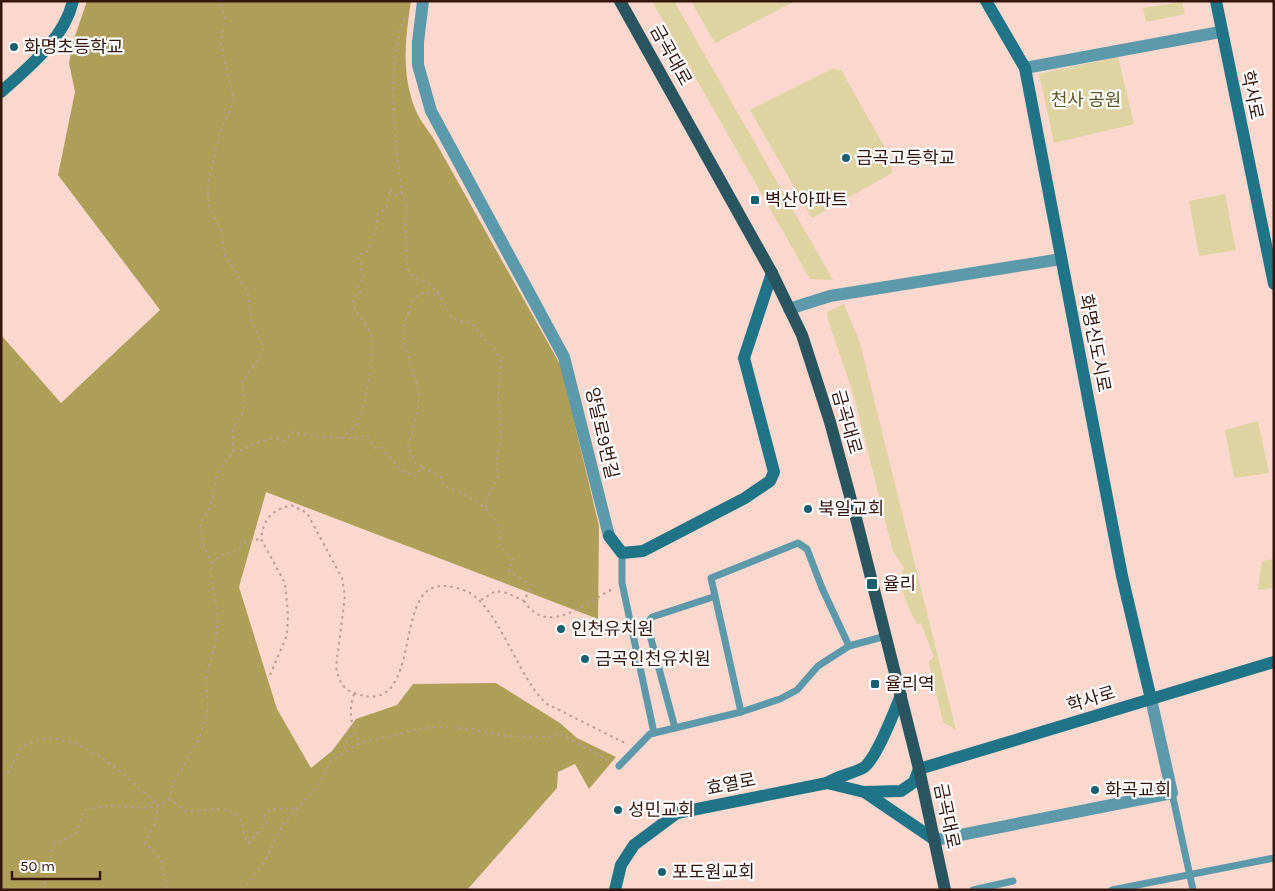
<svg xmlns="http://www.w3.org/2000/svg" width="1275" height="891" font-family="Karla,'Noto Sans KR',sans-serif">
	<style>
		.green { fill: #ded3a1 }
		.forest { fill: #ae9e58 }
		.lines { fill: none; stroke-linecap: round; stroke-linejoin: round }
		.path { stroke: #bc9a91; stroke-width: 2; stroke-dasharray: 2.5 4; stroke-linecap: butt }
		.lane { stroke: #5c9aab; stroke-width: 7 }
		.street { stroke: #5c9aab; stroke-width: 12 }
		.secondary { stroke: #1f7488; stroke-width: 12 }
		.primary { stroke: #295561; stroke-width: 12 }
		.poi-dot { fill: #185f70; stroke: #fff; stroke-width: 2 }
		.labels { text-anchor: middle; stroke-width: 4.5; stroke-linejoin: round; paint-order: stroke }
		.poi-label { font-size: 18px; fill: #35160d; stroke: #fff; text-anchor: start }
		.street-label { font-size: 18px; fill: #35160d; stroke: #fff }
		.park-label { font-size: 18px; fill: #625722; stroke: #fff }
	</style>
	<rect width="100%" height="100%" fill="#fbd8ce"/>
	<!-- green -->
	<g class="green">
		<path d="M652,1H674L833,280L810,279Z"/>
		<path d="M691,1H795L715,43Z"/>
		<path d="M1182,2L1185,14L1146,22L1143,8Z"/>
		<path d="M1118,57L1134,124L1054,143L1039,74Z"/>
		<path d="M832,69L841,70L892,160V173L812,218L750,110Z"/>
		<path d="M1225,194L1236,250L1199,256L1189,201Z"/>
		<path d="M844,304L860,343L956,730L943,722L930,668L929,661L934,657L921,623L917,624C909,608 896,586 904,568L893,551L853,393L828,320L827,312Z"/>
		<path d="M1258,421L1269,473L1234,478L1225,430Z"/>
		<path d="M1274,559V588L1258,590L1262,561Z"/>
	</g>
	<!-- forest -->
	<path class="forest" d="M87,1H411C405,39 401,75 416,111C420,121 429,131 435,141L561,366L599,526L598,619L266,492L239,587L277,709L311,768L332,751L356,719L397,705L413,684L496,683L560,723L577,738L616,757L589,789L575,764L558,772L557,788L467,890H1V335L61,403L160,310L58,175L75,92L69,63L73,42Z"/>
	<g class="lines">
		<!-- path -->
		<g class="path">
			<path d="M402,192L407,209L405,221L407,268L413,277L428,283L439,294L451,317L459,321L470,322L477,328L481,336L493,346L501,361L498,396L501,434L497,459L498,478L486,499V510"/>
			<path d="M341,438C347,433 354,429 358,422C365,411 375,351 372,338C368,325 359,317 353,305L354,297L361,292L358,286L364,278L361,271L362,265L358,261L359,254L366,253C374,239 377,229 378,214L387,207L390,189L397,196L402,192C395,146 386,59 405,17L409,16"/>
			<path d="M233,452C252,449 264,433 285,441L292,432L320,437L356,438L367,435L375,448H382L402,471L416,476L422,467L440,476L444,486C461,492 496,509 500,530C501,535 500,541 500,546L513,560L509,571L532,585L524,601C548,638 585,602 613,589"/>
			<path d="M422,467L415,463L408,446L418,409L419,390L404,343V326L413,298L426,292L432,295L439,294"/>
			<path d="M212,564L219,556L236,550L247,541L261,539"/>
			<path d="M481,600L496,591L507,593L524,601"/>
			<path d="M270,675L287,635L288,614L285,583L261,539C264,518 271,511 291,505L307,513L342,578L345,596L336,667C339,680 342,689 354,693C417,717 398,615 427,591C438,583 451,586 463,590C497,600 517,678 547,704L627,744"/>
			<path d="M354,694C348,711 351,727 360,743"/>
			<path d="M345,749L347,740L354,732"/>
			<path d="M1,774L9,772C13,764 17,750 24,746C68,717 129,778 158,806L155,824L145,843L161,859L167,890"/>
			<path d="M169,799L187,812C203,811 233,802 241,821C244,828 243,837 249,843L266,823L265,815L270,809L296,808"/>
			<path d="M43,890L54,844L76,834L85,810C94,808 103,806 112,806C135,806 149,813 169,799L173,784L199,739L208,708L206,679L216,641L218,617L211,576L212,564L205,549L200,524L210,508L217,474L233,452V427C249,408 244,404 242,381L259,359L264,348L252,323L248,293L225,255L222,233L208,203V183L220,133L234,100L221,44L225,18L221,5L222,1"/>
			<path d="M242,890L264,863L283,824L320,783L331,761L360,743L418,729L436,727L473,729L505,736L549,737L559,733L611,762"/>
		</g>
		<!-- lane -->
		<g class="lane">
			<path d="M622,553V583L654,733"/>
			<path d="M741,712L711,578L798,543L807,549L822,588L849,646"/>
			<path d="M675,728L647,624L652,617L713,597"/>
			<path d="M619,766L650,734L741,712L780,699L797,690L818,666L849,646L886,636"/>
			<path d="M1172,793L1193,890"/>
			<path d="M973,890L1013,881"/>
			<path d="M1112,890L1274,858"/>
		</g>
		<!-- street -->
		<g class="street">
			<path d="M423,1L418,42V65L431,111L564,357L609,536"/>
			<path d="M1025,68L1220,32"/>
			<path d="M789,309L830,296L1061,259"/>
			<path d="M935,840L1172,793L1151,699"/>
		</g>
		<!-- secondary -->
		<g class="secondary">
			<path d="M986,1L1025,68L1122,576L1151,699"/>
			<path d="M1216,1L1274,284"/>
			<path d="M1,92C29,67 64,39 73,1"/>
			<path d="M609,536L622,553L643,551L745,498L770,481L774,472L744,358L772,273"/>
			<path d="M827,783C838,776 851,774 863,768C876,760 895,710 901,695"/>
			<path d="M866,793L935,840"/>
			<path d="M615,890L621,865L634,845L677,813L827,783L864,792L901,791L914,782L919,769L1274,662"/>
		</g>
		<!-- primary -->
		<path class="primary" d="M620,1L772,273L802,335L830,422L857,522L919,769L945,890"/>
	</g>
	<!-- markers -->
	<g class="poi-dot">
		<circle cx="14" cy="47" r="5"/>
		<circle cx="846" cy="158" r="5"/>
		<rect x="750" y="195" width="10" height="10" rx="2.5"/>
		<circle cx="808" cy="509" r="5"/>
		<rect x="866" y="578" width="12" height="12" rx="2.5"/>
		<circle cx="561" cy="629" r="5"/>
		<circle cx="585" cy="659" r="5"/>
		<rect x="870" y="679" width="10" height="10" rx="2.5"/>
		<circle cx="1095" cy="790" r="5"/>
		<circle cx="618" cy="810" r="5"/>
		<circle cx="662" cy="872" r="5"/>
	</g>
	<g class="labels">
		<!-- poi labels -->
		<g class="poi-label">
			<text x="24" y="53">화명초등학교</text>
			<text x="856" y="164">금곡고등학교</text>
			<text x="765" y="206">벽산아파트</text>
			<text x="818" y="515">북일교회</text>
			<text x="883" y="590">율리</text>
			<text x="571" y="635">인천유치원</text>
			<text x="595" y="665">금곡인천유치원</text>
			<text x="885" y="690">율리역</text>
			<text x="1105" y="796">화곡교회</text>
			<text x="628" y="816">성민교회</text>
			<text x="672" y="878">포도원교회</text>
		</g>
		<!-- street labels -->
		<g class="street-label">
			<text transform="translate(671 55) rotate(61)" y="6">금곡대로</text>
			<text transform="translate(1252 95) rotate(78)" y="6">학사로</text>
			<text transform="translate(1095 343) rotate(79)" y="6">화명신도시로</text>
			<text transform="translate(847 422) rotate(74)" y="6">금곡대로</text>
			<text transform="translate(602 433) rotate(77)" y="6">양달로9번길</text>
			<text transform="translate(1091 699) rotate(-17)" y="6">학사로</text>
			<text transform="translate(731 784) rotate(-11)" y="6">효열로</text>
			<text transform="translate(947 816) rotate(78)" y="6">금곡대로</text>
		</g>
		<!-- park labels -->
		<g class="park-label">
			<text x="1086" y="106">천사 공원</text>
		</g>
	</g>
	<!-- border -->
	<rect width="1275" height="891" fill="none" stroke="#35160d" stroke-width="5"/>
	<!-- scale -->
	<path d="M12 871v8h88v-8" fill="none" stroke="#35160d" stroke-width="2.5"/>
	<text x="20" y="871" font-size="15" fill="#35160d" stroke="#ffffff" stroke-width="4" paint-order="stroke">50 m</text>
</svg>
